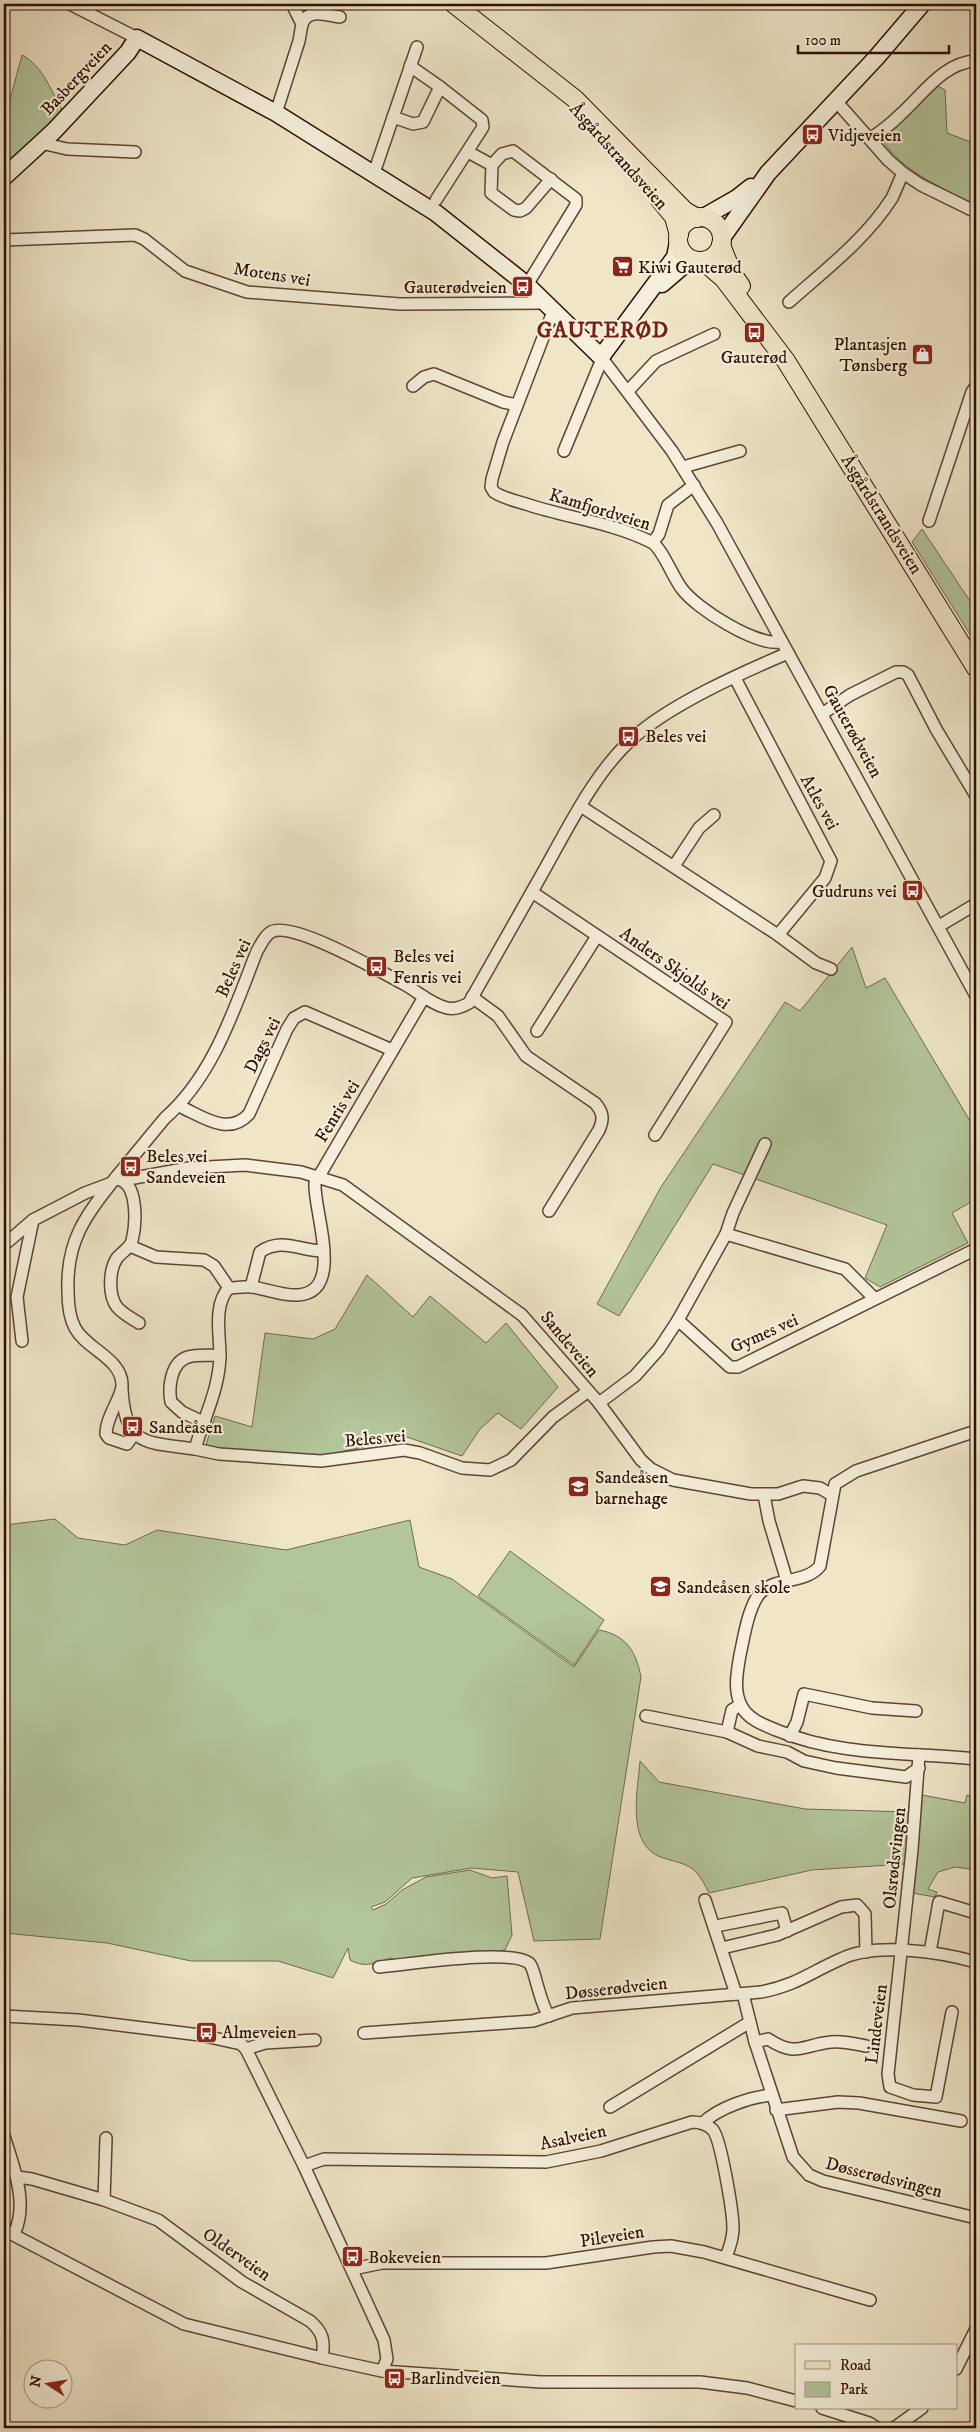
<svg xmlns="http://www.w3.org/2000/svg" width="980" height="2432" font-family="'IM FELL DW Pica',serif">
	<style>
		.green { fill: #b3c69b; stroke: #706a4e }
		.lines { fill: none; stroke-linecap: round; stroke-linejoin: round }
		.minor-casing { stroke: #5e4433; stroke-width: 14 }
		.secondary-casing { stroke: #2e0e01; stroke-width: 19 }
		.primary-casing { stroke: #2e0e01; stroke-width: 20 }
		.minor { stroke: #f5efdb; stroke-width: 11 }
		.secondary { stroke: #f5efdb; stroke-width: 16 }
		.primary { stroke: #efe6c8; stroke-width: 18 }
		.labels { text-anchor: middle; stroke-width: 4.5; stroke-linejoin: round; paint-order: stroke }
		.street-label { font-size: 18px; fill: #2e0e01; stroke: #f5efdb }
		.poi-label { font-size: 18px; fill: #2e0e01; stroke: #f5efdb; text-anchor: start }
		.district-label { font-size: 22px; font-weight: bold; letter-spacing: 1px; fill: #7a1f14; stroke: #f5efdb }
	</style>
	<rect width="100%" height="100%" fill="#efe6c8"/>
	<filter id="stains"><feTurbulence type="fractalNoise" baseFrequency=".004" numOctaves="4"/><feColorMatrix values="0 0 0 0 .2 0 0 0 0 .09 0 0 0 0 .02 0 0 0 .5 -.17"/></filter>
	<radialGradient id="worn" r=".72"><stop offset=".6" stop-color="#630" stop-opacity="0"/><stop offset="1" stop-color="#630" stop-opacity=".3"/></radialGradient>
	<!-- green -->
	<g class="green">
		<path d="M22,55C44,67 50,90 63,111L4,168V122Z"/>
		<path d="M936,85L945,90L947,133L976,144V210C943,184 906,177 881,138Z"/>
		<path d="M922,529L976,610V644L912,542Z"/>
		<path d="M852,947L866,988L885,978L976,1131V1199L952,1213L968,1243L880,1287L865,1278L887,1225L713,1164L619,1316L597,1304L661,1187L785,1002L800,1011Z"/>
		<path d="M367,1275L413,1317L430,1296L486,1343L506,1323L558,1387L521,1429L498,1413L480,1429L462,1456L407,1437L323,1456L205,1448L215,1416L252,1427L265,1333L313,1339L335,1329Z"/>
		<path d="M55,1519L78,1538L125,1545L157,1530L286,1550L410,1520L419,1567L452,1579L574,1667L599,1630C626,1635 636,1651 641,1677L600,1939L534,1941L518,1872L471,1868L412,1878L385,1902L371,1907L373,1910L386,1904L402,1890L426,1877L470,1870L492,1878L507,1876L512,1935L505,1950L409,1964L391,1958C375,1962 367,1969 350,1960L348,1948L333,1978L278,1961H191L107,1943L4,1933V1525Z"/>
		<path d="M510,1551L604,1620L574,1665L478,1596Z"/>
		<path d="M640,1761L659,1782L805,1809L910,1812L905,1864L812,1870L709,1893C695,1865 691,1866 663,1858C625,1846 638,1790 640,1761Z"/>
		<path d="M922,1795L965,1803L967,1795L976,1797V1870L955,1867L938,1872L928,1889L937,1892L935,1897L912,1893Z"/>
	</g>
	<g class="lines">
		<defs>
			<g id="minor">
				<path d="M70,4L137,38"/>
				<path d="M302,24C308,8 325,15 340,17"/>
				<path d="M836,101L888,160L903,173L921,185L976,212"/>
				<path d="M276,113L299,41L302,24L292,4"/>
				<path d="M393,117L413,124L423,122L440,87L410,66"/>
				<path d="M871,138C882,131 892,123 901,114C923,94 944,62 976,61"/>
				<path d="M41,143L67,149L135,152"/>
				<path d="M468,152L492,165L491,193L514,210L520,211L526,208L551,179"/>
				<path d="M492,165L502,154L513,151L576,199V205L527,285"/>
				<path d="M374,173L417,47"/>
				<path d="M436,200L483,127L482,120L440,87"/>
				<path d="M4,240L135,235L144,239L185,271L247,292L400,304L548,303"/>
				<path d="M789,302C825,270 866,239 892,198C896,190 899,181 903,173"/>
				<path d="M554,309L503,442L492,479L491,487L494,492C503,498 515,501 526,504C567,518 611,522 651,542C662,547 673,578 682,589C697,609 756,646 781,642"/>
				<path d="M601,357L672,451L717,523L976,996"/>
				<path d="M413,386L424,377L434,374L503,402L517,405"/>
				<path d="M628,391L656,361L714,334"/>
				<path d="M564,451L602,359"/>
				<path d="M683,467L740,451"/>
				<path d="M929,521L972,392L976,386"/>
				<path d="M653,542L659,534L668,505L694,485"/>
				<path d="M735,678L831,861L825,878L778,935"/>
				<path d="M822,714L850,695L896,672H903L908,675L936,729L976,796"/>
				<path d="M582,807L778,935L816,963L831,969"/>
				<path d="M674,866L699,828L714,815"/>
				<path d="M532,892L726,1022L655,1135"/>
				<path d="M939,926L976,904"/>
				<path d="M424,997L315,1183C313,1210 346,1292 298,1295C282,1296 267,1289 252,1287C245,1286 236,1288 229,1288C213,1304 220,1336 220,1356C219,1390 204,1417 195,1449L219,1454L321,1461L404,1450L420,1453L462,1468L490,1470L511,1460L553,1417L587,1392"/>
				<path d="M472,997L498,1016L526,1056L595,1103C603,1112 604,1119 599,1130L549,1211"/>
				<path d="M537,1031L597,936"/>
				<path d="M179,1106C202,1116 228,1137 249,1114L287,1029L294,1018L305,1012L392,1050"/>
				<path d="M765,1144L733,1213L726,1234L678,1320L730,1367H738L976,1249"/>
				<path d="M117,1179C139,1182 136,1225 132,1241C130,1248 122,1252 117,1258C109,1270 108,1295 117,1307C123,1314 131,1318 139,1323"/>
				<path d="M123,1180L189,1168L245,1165L301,1172L343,1185L522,1315L599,1403L641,1460L651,1469L673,1480L751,1494H778L803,1486L820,1488L832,1495"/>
				<path d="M726,1234L845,1269L874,1298"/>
				<path d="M4,1245L33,1220"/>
				<path d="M130,1246L156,1257L204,1260L214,1266L229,1288"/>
				<path d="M251,1287L260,1252C282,1237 300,1251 323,1251"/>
				<path d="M22,1341L17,1297L33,1220L85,1193L109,1184"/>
				<path d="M122,1389C125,1447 146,1442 195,1449"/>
				<path d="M599,1403L635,1376L659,1349L678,1320"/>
				<path d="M205,1423L182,1412L171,1402C168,1387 171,1362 188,1357C197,1354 210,1356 220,1355"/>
				<path d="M976,1431L856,1471L835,1484L820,1566C805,1585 770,1576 757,1597C747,1614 744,1637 740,1655C737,1672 733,1692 742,1707C748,1719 764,1725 776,1730C841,1757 908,1752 976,1759"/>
				<path d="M134,1434L127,1444L109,1438L106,1434C106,1416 123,1396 122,1384C121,1358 86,1349 75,1328C69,1317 68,1302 68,1291C66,1239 87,1214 117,1176C133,1157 149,1137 165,1118C214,1075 234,1009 257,951C261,945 264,936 271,932C292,920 381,972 404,984C418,992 431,1004 447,1008C455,1010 462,1007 469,1003C493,960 518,917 542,874C567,830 594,773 632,739C669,705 741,673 788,653"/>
				<path d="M764,1495L769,1521L787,1581"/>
				<path d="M740,1705L732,1710L727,1732L758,1746L787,1752L804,1761L836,1768L906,1777L919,1768"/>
				<path d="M646,1716L727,1732"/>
				<path d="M790,1736L797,1722L804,1694L872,1708L916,1711"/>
				<path d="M919,1755L912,1850L888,2074L890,2087L913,2095L936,2097L952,2012"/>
				<path d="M705,1900L736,1994"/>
				<path d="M716,1926L782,1913L787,1931"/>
				<path d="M722,1948L777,1935L841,1907L857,1905L865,1914L866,1952"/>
				<path d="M930,1952L939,1902L976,1913"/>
				<path d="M379,1967C405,1965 511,1948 529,1963C535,1968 539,2002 549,2016"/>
				<path d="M743,1994L755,2042L793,2157L809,2175L823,2181L976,2218"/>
				<path d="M4,2016L78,2020L200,2035L241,2044L246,2049L304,2166L384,2340L387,2359L382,2371"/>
				<path d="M364,2033L533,2021L572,2008L761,1992C797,1985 809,1973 841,1959C876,1942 940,1952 976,1962"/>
				<path d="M755,2042L768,2039C797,2058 802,2045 831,2042C843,2041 855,2044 866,2046"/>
				<path d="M246,2049L265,2043L315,2040"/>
				<path d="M610,2107L750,2022"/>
				<path d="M776,2110L838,2102L859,2103L961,2121"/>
				<path d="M703,2123C718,2108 750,2097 772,2095"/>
				<path d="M4,2136C13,2166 29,2203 14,2234"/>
				<path d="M304,2166L324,2159L546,2162L601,2151L692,2122C700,2122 707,2124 713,2130C721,2140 733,2212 733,2228C733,2238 730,2247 726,2257"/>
				<path d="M17,2177L32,2179L104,2200L158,2220L242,2282L310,2321C323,2332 325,2341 322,2358"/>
				<path d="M104,2200L106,2138"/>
				<path d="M4,2230L184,2324L322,2358L382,2371L541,2382H700L747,2388L796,2401"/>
				<path d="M353,2269L382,2263H546L653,2247L671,2246L704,2252L870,2300"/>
				<path d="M956,2369L976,2329"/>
				<path d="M822,2408L869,2423L877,2428"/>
				<path d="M894,2428L922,2408"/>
			</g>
			<g id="secondary">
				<path d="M4,177L54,131L128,52L137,38L276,113L436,213L527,285L601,357L675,257L678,242"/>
				<path d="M702,218L737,198L751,187"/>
				<path d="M722,238L768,173L876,58L922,4"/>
				<path d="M662,284L683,266L696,261"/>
			</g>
			<g id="primary">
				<path d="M454,4L575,99L685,211L697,218"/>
				<path d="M660,200L674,217L679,235"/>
				<circle cx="700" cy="239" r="22"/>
				<path d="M721,245L732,273L741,286"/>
				<path d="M703,261L724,279L786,361L976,668"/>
			</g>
		</defs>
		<!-- minor casing -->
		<use href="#minor" class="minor-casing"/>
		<!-- secondary casing -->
		<use href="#secondary" class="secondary-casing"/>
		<!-- primary casing -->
		<use href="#primary" class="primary-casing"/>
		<!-- minor -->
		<use href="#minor" class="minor"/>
		<!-- secondary -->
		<use href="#secondary" class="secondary"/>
		<!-- primary -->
		<use href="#primary" class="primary"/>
	</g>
	<!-- icons -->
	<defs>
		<symbol id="bus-square" viewBox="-11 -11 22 22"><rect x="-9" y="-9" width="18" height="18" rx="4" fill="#8f2418" stroke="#f5efdb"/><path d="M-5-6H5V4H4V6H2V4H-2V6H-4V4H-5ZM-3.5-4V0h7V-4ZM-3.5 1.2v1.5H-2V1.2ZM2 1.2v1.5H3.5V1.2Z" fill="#fff"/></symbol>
		<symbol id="supermarket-square" viewBox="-11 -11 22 22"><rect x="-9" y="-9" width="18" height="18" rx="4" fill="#8f2418" stroke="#f5efdb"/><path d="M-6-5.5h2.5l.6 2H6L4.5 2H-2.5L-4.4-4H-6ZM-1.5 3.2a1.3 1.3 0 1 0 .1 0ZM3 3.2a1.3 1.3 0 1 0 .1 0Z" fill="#fff"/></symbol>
		<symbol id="shop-square" viewBox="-11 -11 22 22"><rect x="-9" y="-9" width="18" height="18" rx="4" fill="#8f2418" stroke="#f5efdb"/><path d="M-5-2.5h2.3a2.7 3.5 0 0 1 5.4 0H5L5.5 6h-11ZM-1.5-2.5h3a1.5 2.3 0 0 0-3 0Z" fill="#fff"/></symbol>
		<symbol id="school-square" viewBox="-11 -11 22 22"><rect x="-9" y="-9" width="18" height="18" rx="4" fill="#8f2418" stroke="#f5efdb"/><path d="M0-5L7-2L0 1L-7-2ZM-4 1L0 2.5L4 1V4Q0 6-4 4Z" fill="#fff"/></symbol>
	</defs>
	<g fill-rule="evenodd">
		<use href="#bus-square" x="800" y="122" width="25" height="25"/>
		<use href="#supermarket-square" x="610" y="254" width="25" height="25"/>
		<use href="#bus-square" x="510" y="274" width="25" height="25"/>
		<use href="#bus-square" x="742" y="320" width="25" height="25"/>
		<use href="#shop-square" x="910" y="342" width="25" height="25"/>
		<use href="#bus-square" x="616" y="724" width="25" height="25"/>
		<use href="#bus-square" x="900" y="878" width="25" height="25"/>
		<use href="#bus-square" x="364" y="954" width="25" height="25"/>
		<use href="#bus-square" x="118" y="1154" width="25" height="25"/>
		<use href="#bus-square" x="120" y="1414" width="25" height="25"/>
		<use href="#school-square" x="566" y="1474" width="25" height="25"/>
		<use href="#school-square" x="648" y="1574" width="25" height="25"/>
		<use href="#bus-square" x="194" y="2020" width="25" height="25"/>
		<use href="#bus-square" x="340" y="2244" width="25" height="25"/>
		<use href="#bus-square" x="382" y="2366" width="25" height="25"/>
	</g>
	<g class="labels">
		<!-- street labels -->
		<g class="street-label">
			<text transform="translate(76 78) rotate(-47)" y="6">Basbergveien</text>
			<text transform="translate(619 156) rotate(48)" y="6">Åsgårdstrandsveien</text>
			<text transform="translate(272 274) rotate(9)" y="6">Motens vei</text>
			<text transform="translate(600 509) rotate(17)" y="6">Kamfjordveien</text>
			<text transform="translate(882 514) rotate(58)" y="6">Åsgårdstrandsveien</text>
			<text transform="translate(853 731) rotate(61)" y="6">Gauterødveien</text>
			<text transform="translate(820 802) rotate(61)" y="6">Atles vei</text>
			<text transform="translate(233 968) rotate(-66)" y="6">Beles vei</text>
			<text transform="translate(675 968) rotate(35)" y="6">Anders Skjolds vei</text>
			<text transform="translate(262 1045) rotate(-64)" y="6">Dags vei</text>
			<text transform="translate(337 1111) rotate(-59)" y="6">Fenris vei</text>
			<text transform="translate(764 1333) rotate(-24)" y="6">Gymes vei</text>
			<text transform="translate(570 1344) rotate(50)" y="6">Sandeveien</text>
			<text transform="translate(375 1438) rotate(-5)" y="6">Beles vei</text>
			<text transform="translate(894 1858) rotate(-84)" y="6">Olsrødsvingen</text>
			<text transform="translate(616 1988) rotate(-6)" y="6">Døsserødveien</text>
			<text transform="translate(876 2024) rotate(-83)" y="6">Lindeveien</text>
			<text transform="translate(573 2137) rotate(-12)" y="6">Asalveien</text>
			<text transform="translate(884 2177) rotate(14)" y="6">Døsserødsvingen</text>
			<text transform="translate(612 2236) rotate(-9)" y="6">Pileveien</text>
			<text transform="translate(237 2254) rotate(35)" y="6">Olderveien</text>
		</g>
		<!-- poi labels -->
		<g class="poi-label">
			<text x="828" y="141">Vidjeveien</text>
			<text x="638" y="273">Kiwi Gauterød</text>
			<text x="507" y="293" text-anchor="end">Gauterødveien</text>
			<text x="907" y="350" text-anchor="end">Plantasjen<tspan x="907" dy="21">Tønsberg</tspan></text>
			<text x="754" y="363" text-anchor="middle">Gauterød</text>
			<text x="645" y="742">Beles vei</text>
			<text x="897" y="897" text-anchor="end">Gudruns vei</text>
			<text x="393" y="962">Beles vei<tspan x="393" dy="21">Fenris vei</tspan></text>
			<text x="146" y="1162">Beles vei<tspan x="146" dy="21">Sandeveien</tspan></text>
			<text x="149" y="1433">Sandeåsen</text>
			<text x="595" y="1483">Sandeåsen<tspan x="595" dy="21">barnehage</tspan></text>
			<text x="677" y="1593">Sandeåsen skole</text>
			<text x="222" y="2038">Almeveien</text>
			<text x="368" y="2263">Bokeveien</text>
			<text x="410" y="2384">Barlindveien</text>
		</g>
		<!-- district labels -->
		<g class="district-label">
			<text x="603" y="337">GAUTERØD</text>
		</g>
	</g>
	<!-- margin -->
	<rect width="980" height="2432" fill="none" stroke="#efe6c8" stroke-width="20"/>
	<rect x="5" y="5" width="970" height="2422" fill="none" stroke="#2e0e01" stroke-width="2.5"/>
	<rect x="10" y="10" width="960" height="2412" fill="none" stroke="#2e0e01"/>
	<!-- legend -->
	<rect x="795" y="2344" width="162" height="65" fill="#f5efdb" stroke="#a59584"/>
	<rect x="805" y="2361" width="25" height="8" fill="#efe6c8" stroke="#a59584"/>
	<text x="840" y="2370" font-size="15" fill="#2e0e01">Road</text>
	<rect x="805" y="2382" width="25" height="15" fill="#b3c69b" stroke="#a59584"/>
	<text x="840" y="2394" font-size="15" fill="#2e0e01">Park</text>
	<!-- north arrow -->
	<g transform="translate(48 2384) rotate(282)"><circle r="24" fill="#f5efdb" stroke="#a59584"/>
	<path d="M0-4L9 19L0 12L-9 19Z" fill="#8f2418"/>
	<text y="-8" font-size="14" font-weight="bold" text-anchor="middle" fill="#2e0e01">N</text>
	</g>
	<!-- scale -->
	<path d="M798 45v8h151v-8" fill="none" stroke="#2e0e01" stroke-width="2.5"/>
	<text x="805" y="45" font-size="15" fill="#2e0e01" stroke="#f5efdb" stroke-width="4" paint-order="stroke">100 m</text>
	<rect width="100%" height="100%" filter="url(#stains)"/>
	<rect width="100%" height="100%" fill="url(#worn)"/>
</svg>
